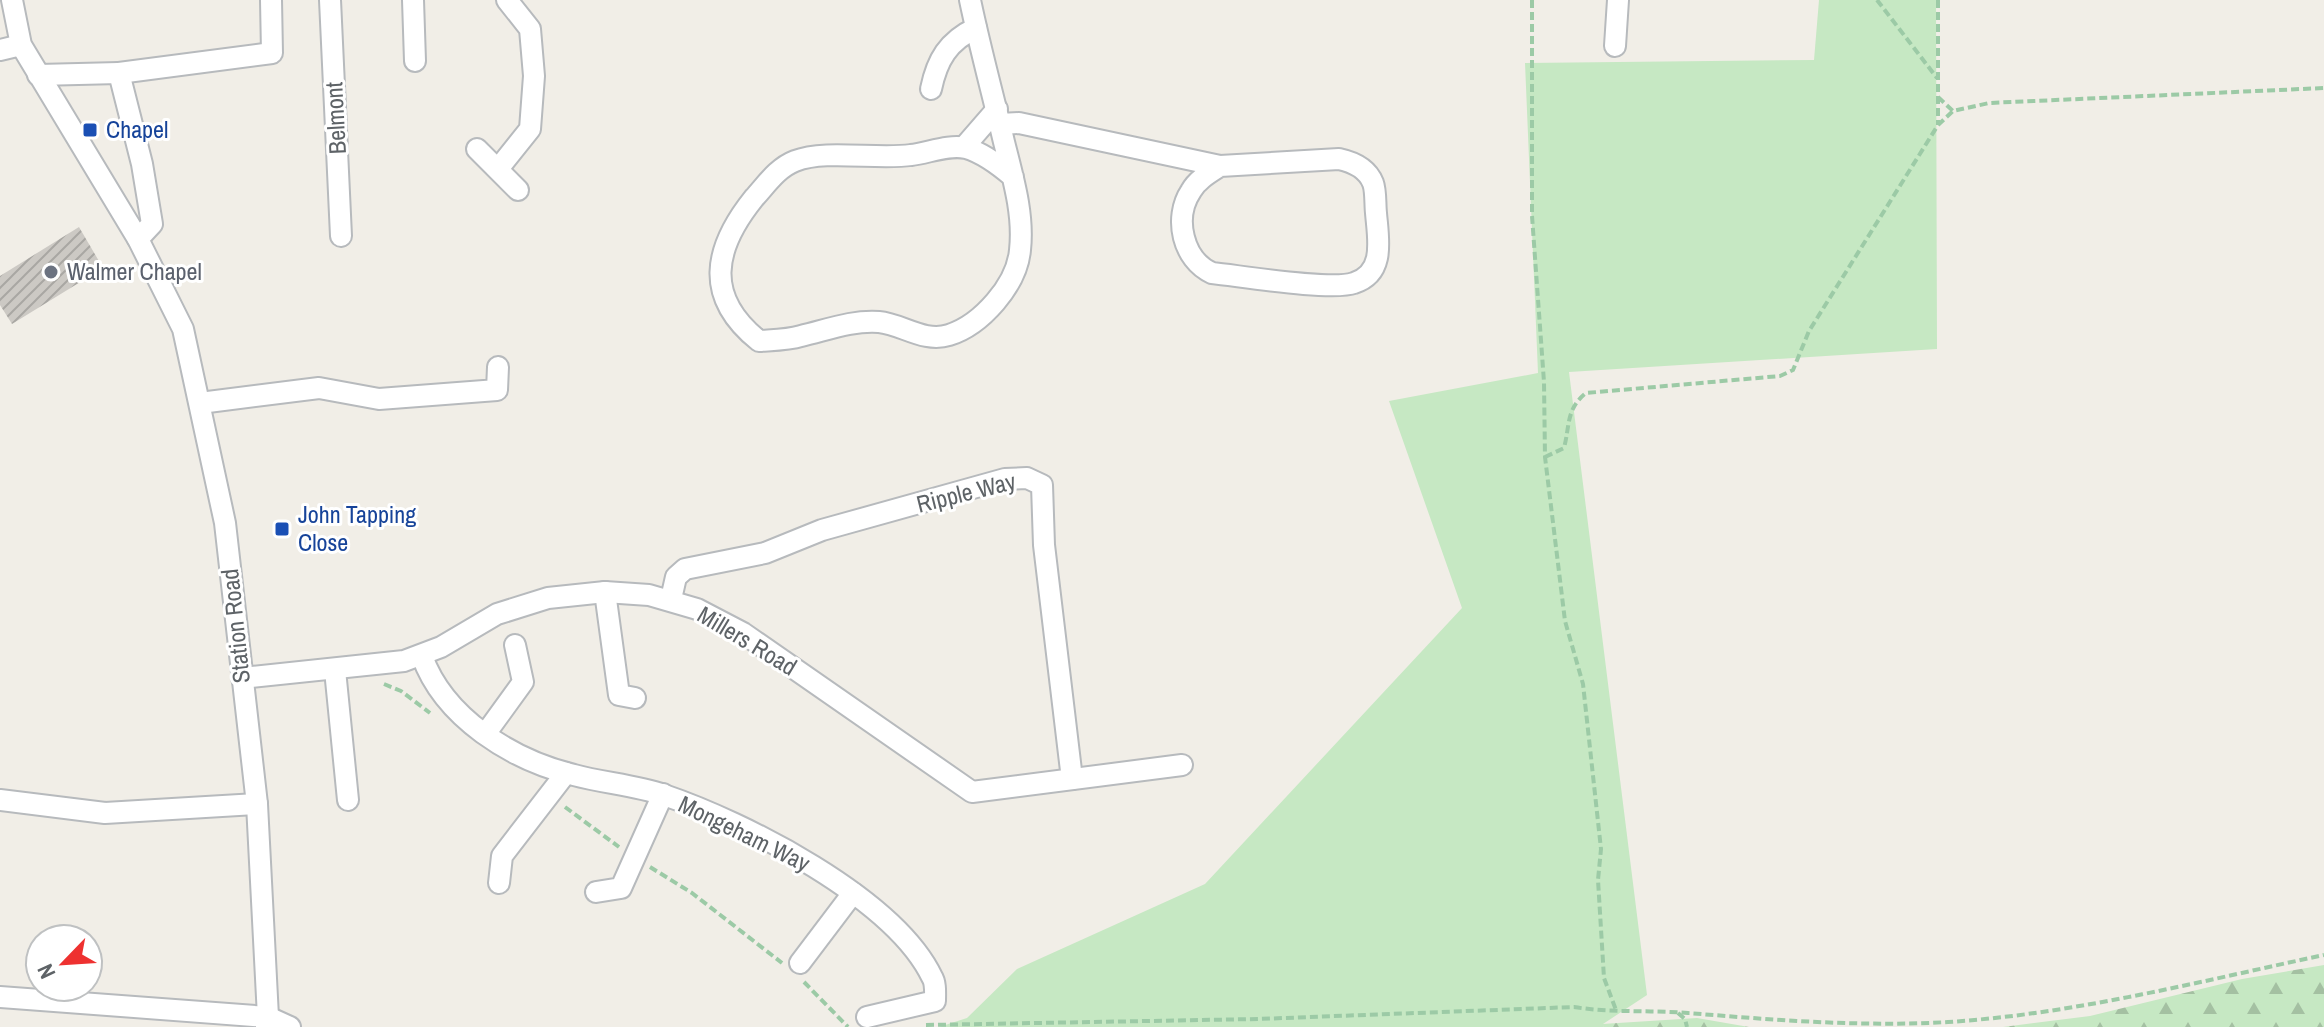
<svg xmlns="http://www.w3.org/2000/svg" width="2324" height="1027" font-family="'Archivo Narrow',sans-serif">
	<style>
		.grass { fill: #c6e8c3 }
		.forest { fill: url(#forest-firs) }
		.building { fill: url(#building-hatch) }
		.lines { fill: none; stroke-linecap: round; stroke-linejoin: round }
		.minor-casing { stroke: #b7babd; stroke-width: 24 }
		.path { stroke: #9ccaa6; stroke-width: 4; stroke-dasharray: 8 4; stroke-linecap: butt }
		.minor { stroke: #fff; stroke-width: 20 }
		.transit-dot { fill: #1a4fb4; stroke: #fff; stroke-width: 3 }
		.worship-dot { fill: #6b7280; stroke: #fff; stroke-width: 3 }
		.labels { text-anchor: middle; stroke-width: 6; stroke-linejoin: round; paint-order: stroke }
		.street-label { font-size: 24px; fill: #5e6367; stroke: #fff }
		.transit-label { font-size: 24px; fill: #164399; stroke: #fff; text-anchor: start }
		.worship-label { font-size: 24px; fill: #5b616d; stroke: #fff; text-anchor: start }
	</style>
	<defs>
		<pattern id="forest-firs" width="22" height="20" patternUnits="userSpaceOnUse" patternTransform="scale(2)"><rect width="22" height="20" fill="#c6e8c3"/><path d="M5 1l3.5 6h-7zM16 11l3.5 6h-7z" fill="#a4c0a2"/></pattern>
		<pattern id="building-hatch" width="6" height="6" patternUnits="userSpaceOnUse" patternTransform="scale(2)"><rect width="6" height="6" fill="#ccc9c4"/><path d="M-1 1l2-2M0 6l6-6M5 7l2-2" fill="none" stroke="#a9a7a3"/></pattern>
	</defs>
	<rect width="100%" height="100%" fill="#f1eee7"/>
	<!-- grass -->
	<path class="grass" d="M1819,0H1936L1937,349L1569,372L1647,995L1603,1024L1604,1027H939L967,1018L1017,969L1205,884L1462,608L1389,401L1538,373L1525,63L1814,60Z"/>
	<!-- forest -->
	<g class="forest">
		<path d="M2324,965V1027H2003L2090,1016L2242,979Z"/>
		<path d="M1697,1018L1749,1027H1604L1602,1024Z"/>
	</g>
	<!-- building -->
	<path class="building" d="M79,227L103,268L12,324L0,305V276Z"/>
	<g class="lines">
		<defs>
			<g id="minor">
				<path d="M12,0L21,45L138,239L183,329L225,523L257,804L268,1017L266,1027"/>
				<path d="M330,0L341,236"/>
				<path d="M413,0L415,61"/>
				<path d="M970,0C980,48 993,95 1004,142C1013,178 1024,214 1020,250C1017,285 981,325 949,335C924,343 902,324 879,322C852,320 827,330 801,336C788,340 773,340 759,341C704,297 713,249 754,198C766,185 777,168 795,161C826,149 877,160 911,155C928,153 949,144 966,148C983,153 999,165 1013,177"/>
				<path d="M1615,46L1618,0"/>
				<path d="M0,50L21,45"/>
				<path d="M119,73L272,53L271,0"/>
				<path d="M38,75L119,73L142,164L152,224L138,239"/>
				<path d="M931,89C937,60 948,41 976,28"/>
				<path d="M1000,124L1019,123L1220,166L1339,159C1353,162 1367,168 1373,183C1376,191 1375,204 1376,213C1378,238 1386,273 1354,283C1331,291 1241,276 1212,273C1183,260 1173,218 1191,191C1197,180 1209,173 1220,166"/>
				<path d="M964,147L997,109"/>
				<path d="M477,149L518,190"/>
				<path d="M498,169L530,129L534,76L530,29L507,0"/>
				<path d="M200,403L319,388L379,399L497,390L498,367"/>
				<path d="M605,592L619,695L635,698"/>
				<path d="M671,599L676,577L685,569L765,553L822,530L1005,479L1027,478L1042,485L1044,545L1072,779"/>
				<path d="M422,656C444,718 512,760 574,775C603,783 635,785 664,795C744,822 894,898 932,977C936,983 935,994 935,1001L867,1017"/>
				<path d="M335,670L348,800"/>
				<path d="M242,678L404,661L441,647L497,614L548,598L605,592L649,595L697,609L743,633L972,792L1182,765"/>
				<path d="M486,733L523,682L515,645"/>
				<path d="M0,800L105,813L257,804"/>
				<path d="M499,883L502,856L566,773"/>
				<path d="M596,892L621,888L663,794"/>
				<path d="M800,963L853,893"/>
				<path d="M0,997L268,1017L290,1027"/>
			</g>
		</defs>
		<!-- minor casing -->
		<use href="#minor" class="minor-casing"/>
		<!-- path -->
		<g class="path">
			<path d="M1532,0V216L1544,382L1545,457L1565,621L1583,684L1601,849L1598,880L1604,978L1616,1010"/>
			<path d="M1877,0L1937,78"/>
			<path d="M1938,0V125"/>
			<path d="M1938,97L1953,111"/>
			<path d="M1545,457L1564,448C1570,425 1566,409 1586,393L1780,376L1793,370L1809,331L1938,125L1953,111L1989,103L2324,88"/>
			<path d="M384,684L401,691L430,713"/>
			<path d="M565,807L619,847"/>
			<path d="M650,867L692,893L782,963"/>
			<path d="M804,982L848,1027"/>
			<path d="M1678,1013L1685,1019L1687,1027"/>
			<path d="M926,1025L1258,1019L1574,1007C1611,1013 1650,1010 1688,1013C1774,1020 1862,1027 1948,1022C2075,1014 2201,981 2324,955"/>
		</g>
		<!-- minor -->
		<use href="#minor" class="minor"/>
	</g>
	<!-- markers -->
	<g class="transit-dot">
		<rect x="82" y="122" width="16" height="16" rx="4"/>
		<rect x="274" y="521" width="16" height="16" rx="4"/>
	</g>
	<circle class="worship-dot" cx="51" cy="272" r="8"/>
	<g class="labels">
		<!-- street labels -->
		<g class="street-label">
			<text transform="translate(336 118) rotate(-93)" y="8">Belmont</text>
			<text transform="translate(966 493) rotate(-14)" y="8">Ripple Way</text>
			<text transform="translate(236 626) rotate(-96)" y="8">Station Road</text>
			<text transform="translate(747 641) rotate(31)" y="8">Millers Road</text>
			<text transform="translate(744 834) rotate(26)" y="8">Mongeham Way</text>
		</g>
		<!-- transit labels -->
		<g class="transit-label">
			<text x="106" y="138">Chapel</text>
			<text x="298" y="523">John Tapping<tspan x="298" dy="28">Close</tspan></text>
		</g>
		<!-- worship labels -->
		<g class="worship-label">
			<text x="67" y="280">Walmer Chapel</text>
		</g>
	</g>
	<!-- north arrow -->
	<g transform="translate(64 963) rotate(245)"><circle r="38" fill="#ffffff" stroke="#bfc1c2" stroke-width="2"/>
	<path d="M0-6L14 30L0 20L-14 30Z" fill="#ee3130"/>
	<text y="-12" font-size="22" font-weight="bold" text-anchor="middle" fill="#5e6367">N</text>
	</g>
</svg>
